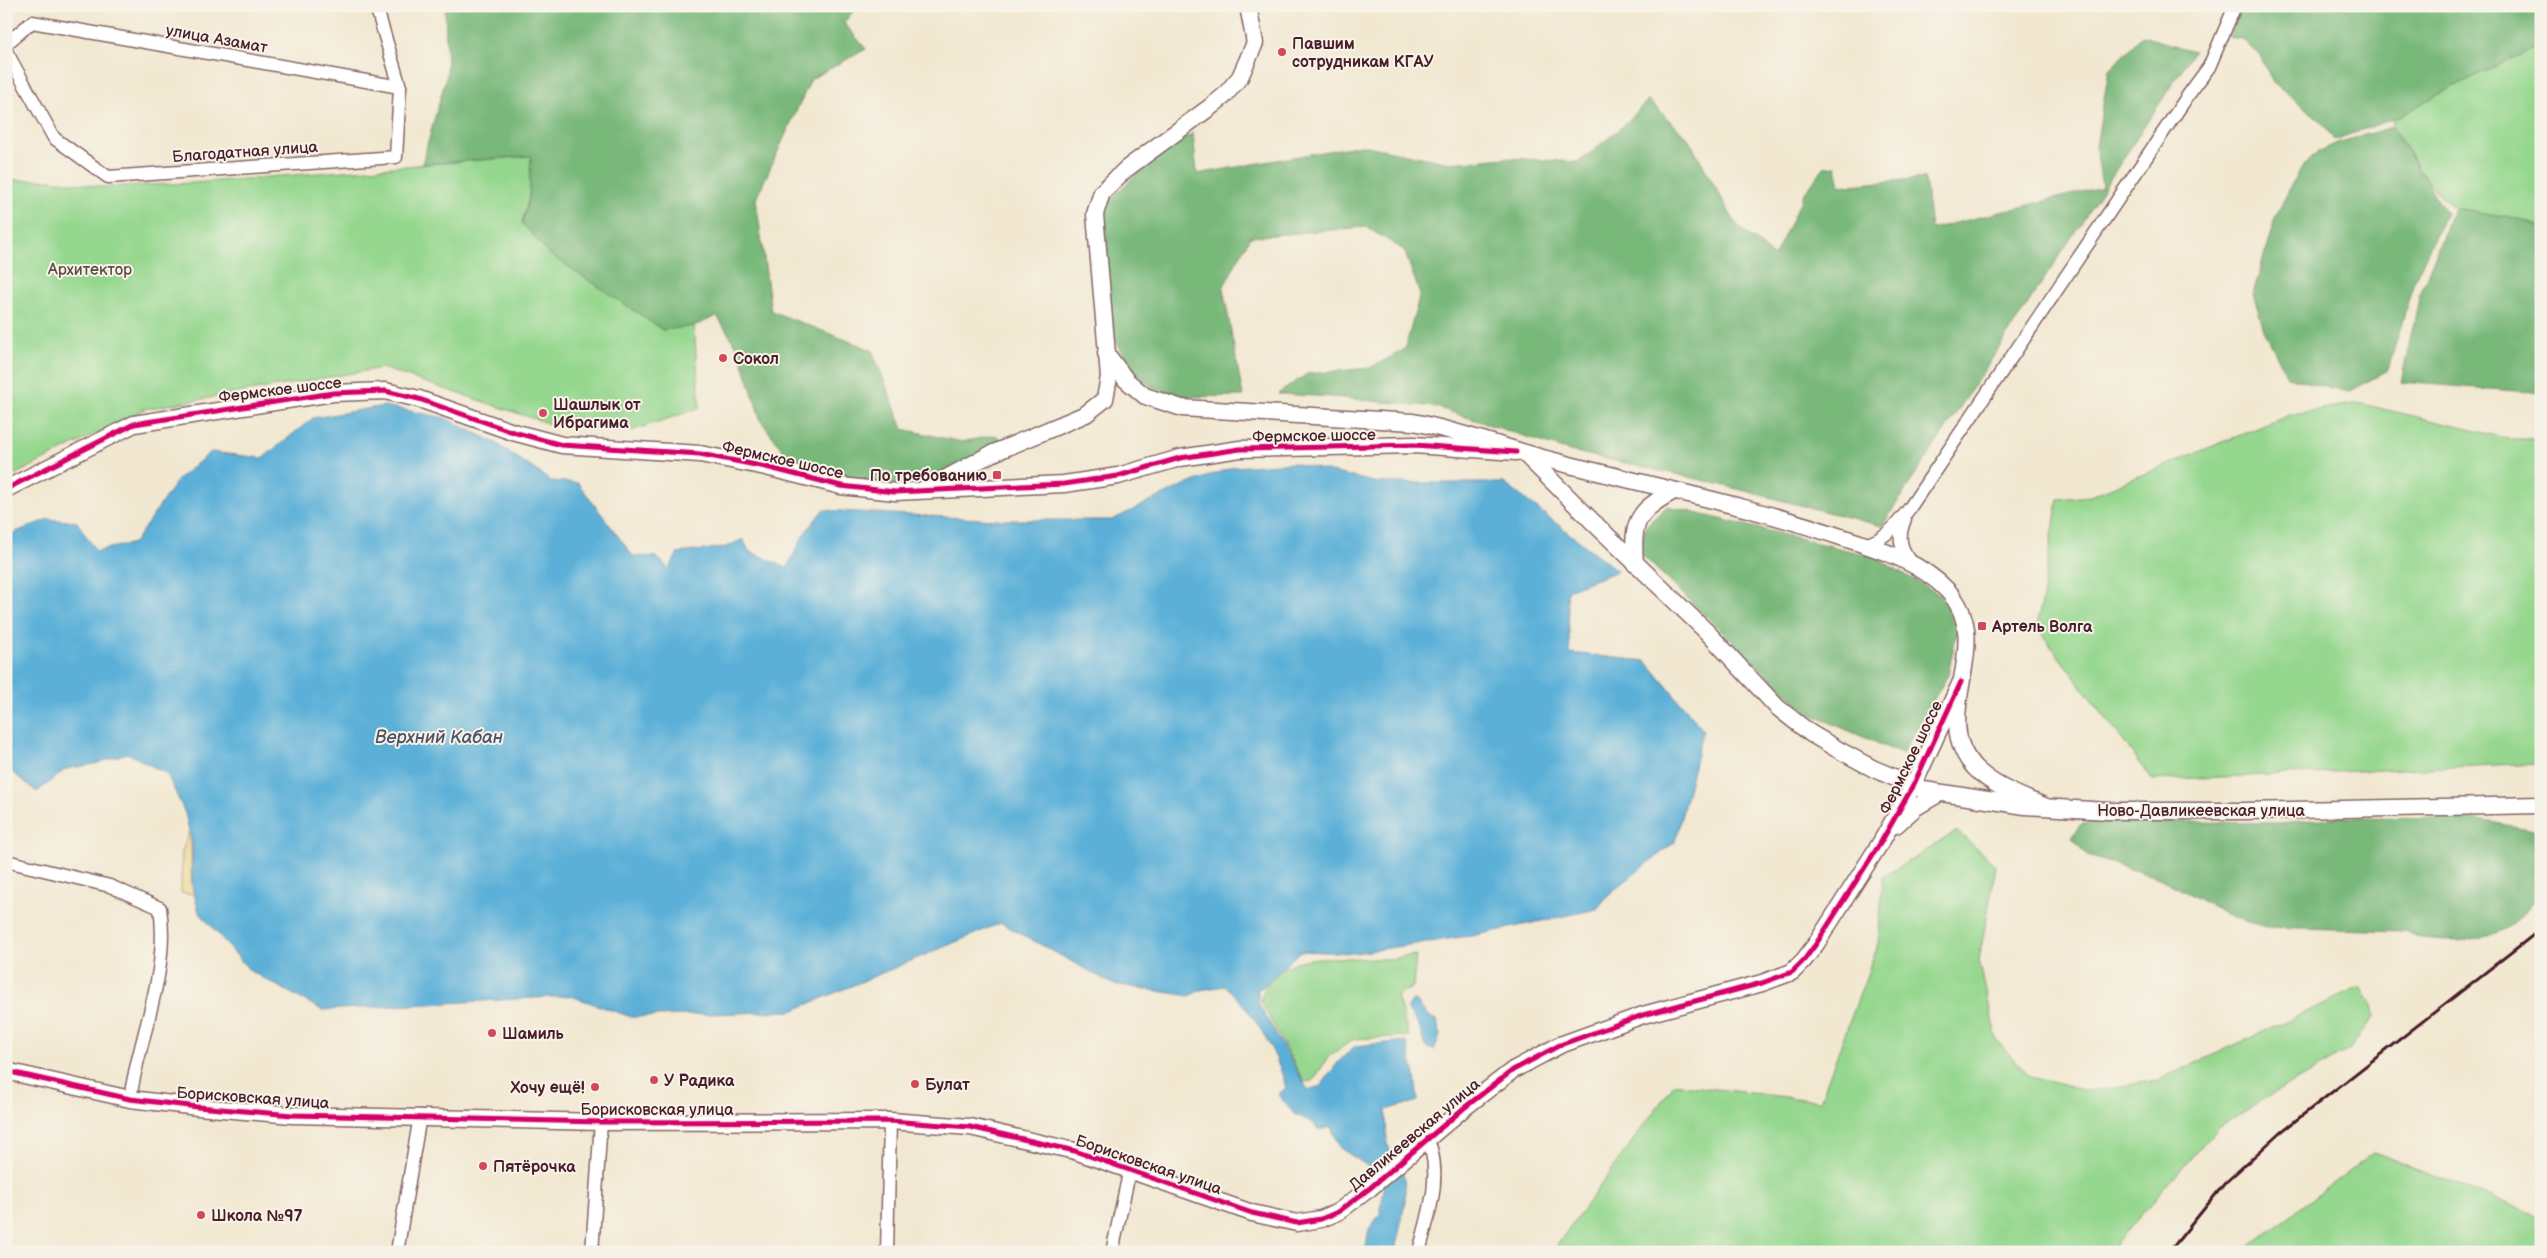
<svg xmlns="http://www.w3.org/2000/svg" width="2547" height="1258" font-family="'Balsamiq Sans',sans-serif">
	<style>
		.green { fill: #95d78e; stroke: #707b5c }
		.forest { fill: #78b879; stroke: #616c52 }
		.sand { fill: #eeda9e; stroke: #9c7c64 }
		.water { fill: #5cb0d8; stroke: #536882 }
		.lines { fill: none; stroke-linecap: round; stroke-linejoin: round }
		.minor-casing { stroke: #856565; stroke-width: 15 }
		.tertiary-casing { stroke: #856565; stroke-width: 19 }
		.minor { stroke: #fff; stroke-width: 12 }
		.tertiary { stroke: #fff; stroke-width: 16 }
		.rail { stroke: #4a1f2b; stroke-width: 3 }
		.cycleway-casing { stroke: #f7f3e8; stroke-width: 8 }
		.cycleway { stroke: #d6006c; stroke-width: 5 }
		.poi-dot { fill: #d1495b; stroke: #f7f3e8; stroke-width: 2 }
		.labels { text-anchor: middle; stroke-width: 4; stroke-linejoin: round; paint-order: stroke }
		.street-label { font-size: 16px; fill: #4a1f2b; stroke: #f7f3e8 }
		.poi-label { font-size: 16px; font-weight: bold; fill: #4a1f2b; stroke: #f7f3e8; text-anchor: start }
		.park-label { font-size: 16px; fill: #5d4d44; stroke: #f7f3e8 }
		.water-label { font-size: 18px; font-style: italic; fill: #505268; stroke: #f7f3e8 }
	</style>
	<rect width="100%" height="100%" fill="#f7f3e8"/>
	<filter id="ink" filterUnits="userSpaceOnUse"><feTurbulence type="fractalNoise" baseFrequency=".02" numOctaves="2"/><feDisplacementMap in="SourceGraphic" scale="10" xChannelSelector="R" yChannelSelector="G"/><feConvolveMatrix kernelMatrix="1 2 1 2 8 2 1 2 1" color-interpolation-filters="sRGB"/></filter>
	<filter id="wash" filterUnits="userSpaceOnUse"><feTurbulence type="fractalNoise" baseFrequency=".0096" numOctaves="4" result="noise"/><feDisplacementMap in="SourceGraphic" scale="20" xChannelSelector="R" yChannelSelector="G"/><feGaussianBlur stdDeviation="1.12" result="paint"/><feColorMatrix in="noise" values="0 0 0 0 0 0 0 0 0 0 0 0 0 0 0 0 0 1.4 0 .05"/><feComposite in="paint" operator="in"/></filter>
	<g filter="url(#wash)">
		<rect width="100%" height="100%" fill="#f2e8d1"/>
		<!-- green -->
		<g class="green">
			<path d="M2535,48L2541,51V227L2516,218L2454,208L2430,185L2392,127L2393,119L2456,85Z"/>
			<path d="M531,156L529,197L522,223L662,330L694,326L700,408L631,431L553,425L382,368L145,409L6,479V180H51L104,187L193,183Z"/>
			<path d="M2358,403L2510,439H2541V763L2153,780L2037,628L2058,499L2090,496L2292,414Z"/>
			<path d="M1957,831L1996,866L1979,960L1997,1041L2030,1077L2088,1091L2159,1080L2360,987L2372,1003L2374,1017L2349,1050L2218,1127L2109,1252H1552L1674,1084L1820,1101L1878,945L1883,877Z"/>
			<path d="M1416,955L1413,987L1397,996L1409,1036L1354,1039L1329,1056L1313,1081L1304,1082L1260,1000C1279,944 1339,960 1385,959C1395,959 1406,956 1416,955Z"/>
			<path d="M2374,1152L2541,1217V1252H2242Z"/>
		</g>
		<!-- forest -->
		<g class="forest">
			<path d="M445,6H857L844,23L866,49L811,79L756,199L771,311L872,350L903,429L962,442L995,435L1009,444L935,476L894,486L842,478L808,469L787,456L761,421L739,350L717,316L694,326L663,330L548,253L522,223L529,197L531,156L422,164L447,74Z"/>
			<path d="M2242,6H2541V51L2535,48L2456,85L2393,119L2334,140L2320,120L2273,82L2260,56L2242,39L2229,37Z"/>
			<path d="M2142,36L2194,51L1882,526L1702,480L1566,450L1436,407L1333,397L1278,394L1307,374L1370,368L1405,349L1420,294L1404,250L1366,227L1250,237L1223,288L1243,396L1182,397L1150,386L1132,368L1114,338L1106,284L1105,205C1133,175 1158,155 1193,133L1197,174L1362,145L1450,163L1507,158L1579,162L1622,127L1648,100L1688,138L1736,224L1774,257L1804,194L1824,167L1836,166L1840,186L1925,178L1931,229L2102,187L2096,146L2109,70Z"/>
			<path d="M2392,127L2446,213L2414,281L2388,370L2349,392L2287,377L2264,330L2253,294L2275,218L2298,172L2316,153L2337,143Z"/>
			<path d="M2454,208L2516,218L2541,227V393L2401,382L2420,294Z"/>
			<path d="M1667,506L1875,557L1940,595L1957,631L1948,675L1902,754L1806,712L1641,554L1645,527Z"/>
			<path d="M2341,817L2467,818L2535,830L2541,833V891L2530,907L2507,928L2490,936L2458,941L2420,938L2403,931L2266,927L2235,918L2159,878L2088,856L2071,838L2080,825L2095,821L2280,823Z"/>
		</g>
		<!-- sand -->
		<path class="sand" d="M189,831C194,852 188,874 194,894L181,893L182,852Z"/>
		<!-- water -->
		<g class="water">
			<path d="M384,406L445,418L496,443L551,481L578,483L633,556L657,557L669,569L678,553L726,547L743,539L749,551L787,568L804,534L823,510L998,520H1112L1182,486L1233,467L1293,463L1378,483H1504L1618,571L1567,590L1570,653L1646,661L1703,730L1675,842L1609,894L1597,909L1482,934L1355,953L1300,951L1262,988H1258V1003L1308,1090L1321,1086L1339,1061L1355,1046L1406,1041L1415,1075L1418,1101L1386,1110L1387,1144L1405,1179V1202L1395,1252H1365L1369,1229L1380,1214L1384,1188L1369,1167L1340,1148L1331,1127L1319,1130L1312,1122L1294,1114L1278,1094L1286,1088C1277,1051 1253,1011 1225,986L1200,990L1190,996L1113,984L1001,923L792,1011L631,1017L571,996L322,1010L250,971L199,912L192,886V843L185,813L167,774L127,753L95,764L66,769L37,792L6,767V536L48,519L77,522L96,551L134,543L178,479L211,452L263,458L313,418Z"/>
			<path d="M1414,999L1428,1016L1437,1021L1440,1036L1434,1050L1425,1047L1419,1026L1407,1009Z"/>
		</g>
	</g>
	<g filter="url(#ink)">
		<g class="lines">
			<defs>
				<g id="minor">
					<path d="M6,44L32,22L400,87"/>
					<path d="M6,51L54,138L108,177L396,157L400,87L376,6"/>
					<path d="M1905,519C1897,538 1900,549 1913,564"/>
					<path d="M1865,545C1886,538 1896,526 1909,509L2189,94L2209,67L2235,6"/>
					<path d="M6,861L110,886L160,908C170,972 139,1036 130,1099"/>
					<path d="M397,1252L420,1116"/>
					<path d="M592,1252L601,1122"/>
					<path d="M887,1252L890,1121"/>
					<path d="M1112,1252L1130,1169"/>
					<path d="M1419,1252C1428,1216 1443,1176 1428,1140"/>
				</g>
				<g id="tertiary">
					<path d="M1106,353L1126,380L1145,396L1182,408L1413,422C1461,431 1507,449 1554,461C1650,486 1747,505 1841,537C1878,549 1920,561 1948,591C1998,645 1926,716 1975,768C1994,787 2020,796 2044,806"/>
					<path d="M1527,456L1592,521L1708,633L1777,707L1810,733L1837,749L1874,769L1924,790L2025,806L2108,811H2244L2541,805"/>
					<path d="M927,486L935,484L991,454L1086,414L1105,399L1109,377L1095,214L1102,192L1126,169L1213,105L1224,96L1240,77L1255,43L1248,6"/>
					<path d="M6,489L134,424L333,393L385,391L419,399L513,432L562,445L700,454L766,467L841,486L895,492L1064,484L1118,476L1180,458L1240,449L1414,445L1516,452"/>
					<path d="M1635,564C1632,522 1636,511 1674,491"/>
					<path d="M1896,825L1916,807L1938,794"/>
					<path d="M6,1071L130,1099L198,1107L292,1115L601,1122L890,1121L970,1127L1075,1151L1252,1213L1297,1223L1321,1219L1338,1212L1370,1188L1464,1108L1513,1070L1560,1045L1643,1015L1762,983L1792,972L1804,960L1816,944L1881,842L1913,786L1961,682"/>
				</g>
			</defs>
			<!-- minor casing -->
			<use href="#minor" class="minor-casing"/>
			<!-- tertiary casing -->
			<use href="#tertiary" class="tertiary-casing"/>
			<!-- minor -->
			<use href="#minor" class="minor"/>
			<!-- tertiary -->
			<use href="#tertiary" class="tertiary"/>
			<!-- rail -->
			<path class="rail" d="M2169,1252L2225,1183L2281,1132L2541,929"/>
			<defs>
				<g id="cycleway">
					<path d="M6,489L134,424L333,393L385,391L419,399L513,432L562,445L700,454L766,467L841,486L895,492L1064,484L1118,476L1180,458L1240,449L1414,445L1516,452"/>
					<path d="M6,1071L130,1099L198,1107L292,1115L601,1122L890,1121L970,1127L1075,1151L1252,1213L1297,1223L1321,1219L1338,1212L1370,1188L1464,1108L1513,1070L1560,1045L1643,1015L1762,983L1792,972L1804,960L1816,944L1881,842L1913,786L1961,682"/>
				</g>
			</defs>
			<!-- cycleway casing -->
			<use href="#cycleway" class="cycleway-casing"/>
			<!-- cycleway -->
			<use href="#cycleway" class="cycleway"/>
		</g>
	</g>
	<!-- markers -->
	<g class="poi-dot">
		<circle cx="1282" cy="52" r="5"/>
		<circle cx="723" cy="358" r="5"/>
		<circle cx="543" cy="413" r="5"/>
		<rect x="992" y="470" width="10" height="10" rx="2.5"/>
		<rect x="1977" y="621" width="10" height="10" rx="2.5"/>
		<circle cx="492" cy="1033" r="5"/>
		<circle cx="654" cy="1080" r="5"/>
		<circle cx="915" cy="1084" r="5"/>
		<circle cx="595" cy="1087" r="5"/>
		<circle cx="483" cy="1166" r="5"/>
		<circle cx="201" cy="1215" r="5"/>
	</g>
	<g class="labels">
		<!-- street labels -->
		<g class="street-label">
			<text transform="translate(217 38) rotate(10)" y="6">улица Азамат</text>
			<text transform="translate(245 151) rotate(-4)" y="6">Благодатная улица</text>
			<text transform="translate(280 389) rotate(-7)" y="6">Фермское шоссе</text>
			<text transform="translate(1314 435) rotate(-1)" y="6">Фермское шоссе</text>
			<text transform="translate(783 459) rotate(13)" y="6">Фермское шоссе</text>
			<text transform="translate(1910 757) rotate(-64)" y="6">Фермское шоссе</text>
			<text x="2201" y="816">Ново-Давликеевская улица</text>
			<text transform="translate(253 1097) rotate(4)" y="6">Борисковская улица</text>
			<text x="657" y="1115">Борисковская улица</text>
			<text transform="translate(1414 1134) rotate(-40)" y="6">Давликеевская улица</text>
			<text transform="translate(1149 1164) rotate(19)" y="6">Борисковская улица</text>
		</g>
		<!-- poi labels -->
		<g class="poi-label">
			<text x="1292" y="49">Павшим<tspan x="1292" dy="18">сотрудникам КГАУ</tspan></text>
			<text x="733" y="364">Сокол</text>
			<text x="553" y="410">Шашлык от<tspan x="553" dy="18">Ибрагима</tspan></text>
			<text x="987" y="481" text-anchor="end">По требованию</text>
			<text x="1992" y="632">Артель Волга</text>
			<text x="502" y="1039">Шамиль</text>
			<text x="664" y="1086">У Радика</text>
			<text x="925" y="1090">Булат</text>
			<text x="585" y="1093" text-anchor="end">Хочу ещё!</text>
			<text x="493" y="1172">Пятёрочка</text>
			<text x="211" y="1221">Школа №97</text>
		</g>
		<!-- park labels -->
		<g class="park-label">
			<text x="90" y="275">Архитектор</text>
		</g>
		<!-- water labels -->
		<g class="water-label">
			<text x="439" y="743">Верхний Кабан</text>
		</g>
	</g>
	<!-- margin -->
	<rect width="2547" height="1258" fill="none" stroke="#f7f3e8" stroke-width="25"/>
</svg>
